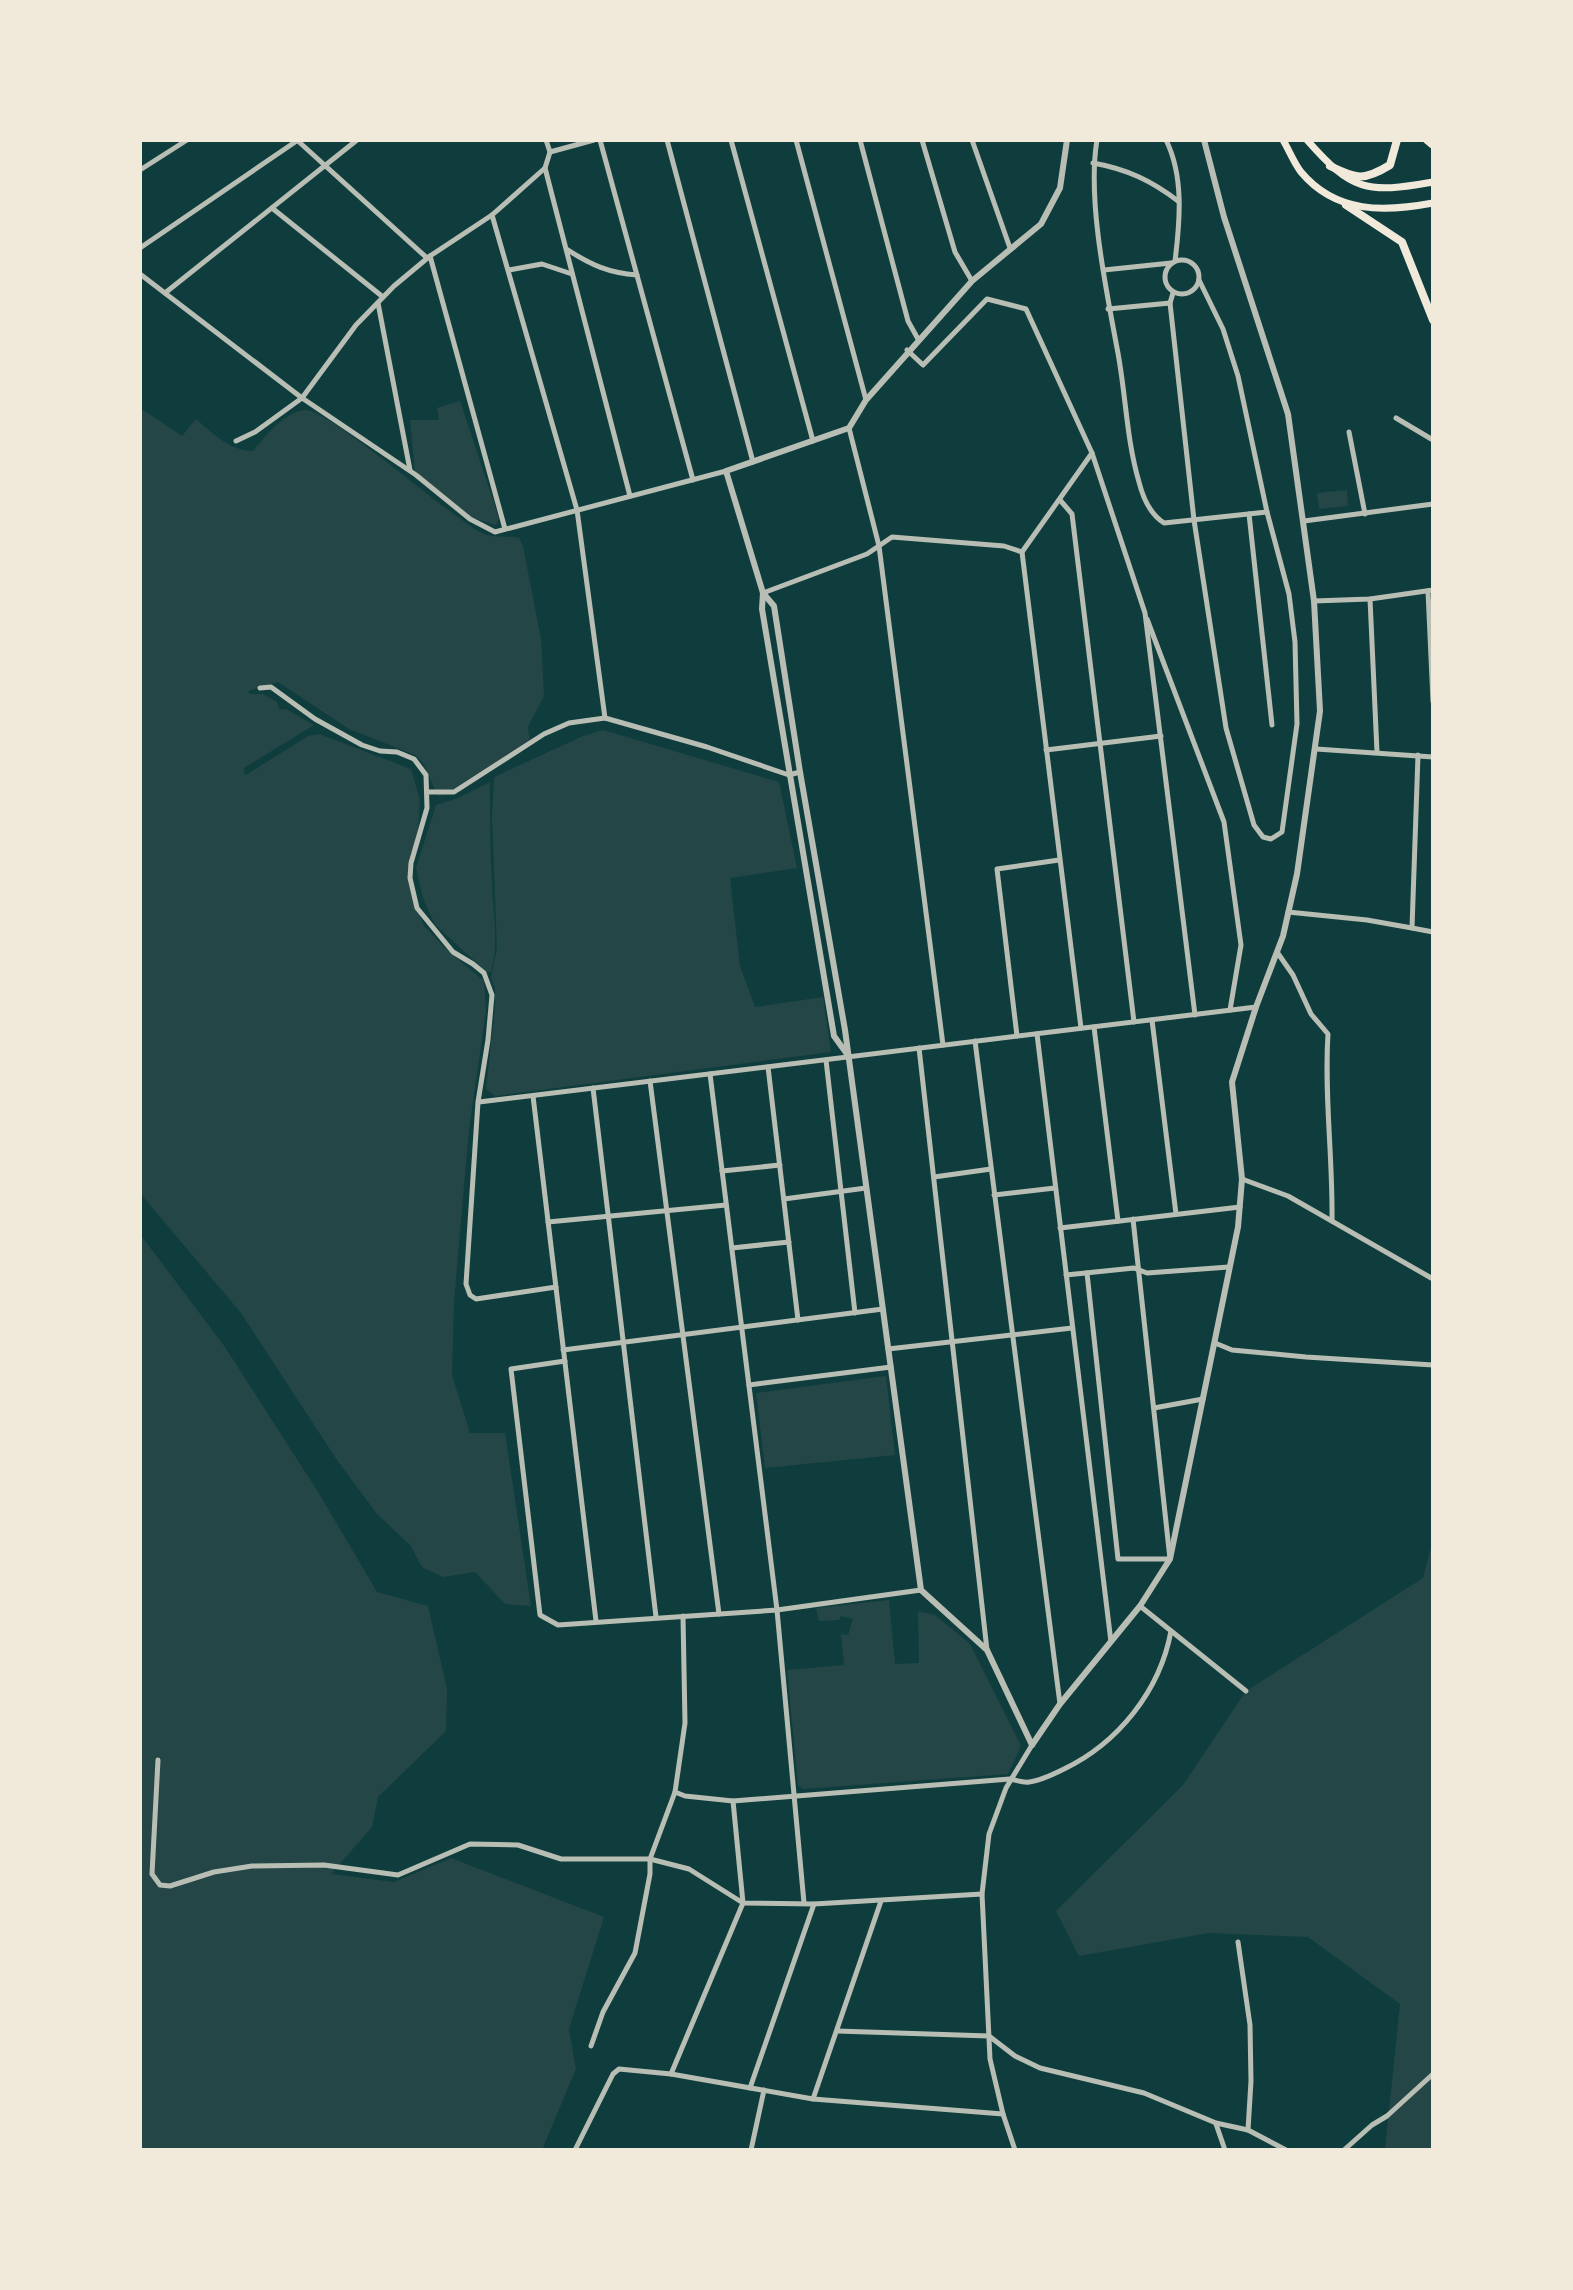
<svg xmlns="http://www.w3.org/2000/svg" width="1573" height="2290" font-family="'Alegreya Sans',sans-serif">
	<style>
		.green { fill: #244646 }
		.lines { fill: none; stroke-linecap: round; stroke-linejoin: round }
		.minor { stroke: #b8beb3; stroke-width: 5 }
		.tertiary { stroke: #b8beb3; stroke-width: 6 }
		.primary { stroke: #f1e9da; stroke-width: 7 }
		.trunk { stroke: #f1e9da; stroke-width: 8 }
	</style>
	<rect width="100%" height="100%" fill="#0f3d3e"/>
	<!-- green -->
	<g class="green">
		<path d="M460,401L499,518L496,525L470,517L415,473L410,420H439L437,408Z"/>
		<path d="M140,408L182,436L196,419C214,434 228,450 253,451C266,436 284,412 305,410C328,408 450,517 482,533C495,539 506,535 519,538L523,546L541,639L544,696L528,727L530,744L459,792L438,796L423,763L415,755L349,729L278,682L248,691L250,694H263L277,702L280,710L286,709L314,725L244,768V773L246,775L308,736L319,734L411,769L420,800L418,831L409,874L417,909L424,926L447,950L484,981L486,1011L469,1129L454,1302L452,1375L470,1433H505L531,1606L505,1604L475,1572L443,1577L422,1567L410,1545L377,1514L337,1460L241,1313L140,1193Z"/>
		<path d="M1347,490L1348,506L1319,509L1317,493Z"/>
		<path d="M603,730L779,782L797,868L730,878L740,966L755,1007L823,997L831,1052L495,1096L486,1089L495,1007V989L491,977L497,948L492,816L494,777L583,736Z"/>
		<path d="M490,782C490,816 490,849 492,884C493,912 499,945 491,972H487L435,925L423,898L416,868L436,805L458,798Z"/>
		<path d="M140,1234L225,1347L320,1495L377,1592L428,1606L447,1689L446,1731L378,1797L372,1827L331,1874L394,1882L451,1858L604,1917L569,2029L576,2069L542,2150H140Z"/>
		<path d="M886,1376L895,1455L765,1468L756,1393Z"/>
		<path d="M1433,1539V2150H1385L1400,2004L1308,1937L1209,1933L1079,1956L1056,1911L1183,1785L1246,1691L1423,1578Z"/>
		<path d="M889,1600L895,1664L919,1663L918,1611L935,1615L970,1644L1021,1746L1008,1774L803,1789L798,1785L787,1670L844,1665L841,1634L848,1635L853,1619L841,1616L839,1620L819,1621L816,1608Z"/>
	</g>
	<g class="lines">
		<!-- minor -->
		<g class="minor">
			<path d="M546,140L550,152L545,168L630,496"/>
			<path d="M600,140L693,480"/>
			<path d="M667,140L753,462"/>
			<path d="M731,140L813,441"/>
			<path d="M796,140L866,400"/>
			<path d="M860,140L908,321L918,339"/>
			<path d="M922,140L955,252L972,281"/>
			<path d="M972,140L1010,248"/>
			<path d="M1097,140C1087,199 1106,288 1117,348C1126,393 1126,438 1139,482C1143,498 1150,514 1164,523L1267,512"/>
			<path d="M1166,140C1184,176 1180,221 1175,261"/>
			<path d="M298,141L427,258"/>
			<path d="M550,152L594,140"/>
			<path d="M1093,163C1127,169 1152,181 1178,201"/>
			<path d="M140,170L187,140"/>
			<path d="M272,208L383,297"/>
			<path d="M492,215L577,510L605,718L707,747L789,775L800,772"/>
			<path d="M140,248L298,140"/>
			<path d="M568,250C591,265 609,273 637,275"/>
			<path d="M430,256L505,529"/>
			<circle cx="1182" cy="277" r="17"/>
			<path d="M509,270L542,264L572,274"/>
			<path d="M1104,270L1171,263"/>
			<path d="M140,274L302,398L416,475L470,519L495,532L726,471"/>
			<path d="M165,293L357,140"/>
			<path d="M1173,293L1170,303L1194,520L1226,728L1254,825L1263,837L1271,839L1282,832L1297,724L1295,642L1289,594L1267,512L1238,376L1223,329L1199,280"/>
			<path d="M378,303L410,470"/>
			<path d="M1108,309L1170,303"/>
			<path d="M907,350L923,365L987,299L1026,309L1092,453L1145,613L1195,1015"/>
			<path d="M1396,418L1433,440"/>
			<path d="M849,428L879,546L943,1045"/>
			<path d="M1349,432L1365,514"/>
			<path d="M236,441L255,432L302,398L356,325L394,286L430,256L492,215L545,168"/>
			<path d="M1060,500L1072,514L1134,1022"/>
			<path d="M1249,514L1272,725"/>
			<path d="M1304,521L1433,504"/>
			<path d="M1022,552L1081,1028"/>
			<path d="M1428,591L1433,702"/>
			<path d="M763,593L867,554L892,537L1004,546L1022,552L1092,453"/>
			<path d="M1370,599L1377,752"/>
			<path d="M1314,601L1370,599L1433,590"/>
			<path d="M1147,619L1224,822L1241,945L1230,1010"/>
			<path d="M260,688L271,687L315,719L362,745L380,751L397,752L414,759L426,775L427,808L411,863L410,878L417,908L453,952L473,964L484,973L492,995L488,1040L478,1102L466,1284L470,1295L476,1299L556,1287"/>
			<path d="M1316,749L1433,757"/>
			<path d="M1046,750L1161,736"/>
			<path d="M1418,755L1412,928L1433,932"/>
			<path d="M428,792H454L544,734L569,723L605,718"/>
			<path d="M1288,912L1367,920L1412,928"/>
			<path d="M1277,952L1293,975L1311,1014L1328,1034C1324,1096 1333,1158 1332,1221"/>
			<path d="M1152,1020L1176,1214"/>
			<path d="M1094,1027L1118,1221"/>
			<path d="M1037,1034L1111,1642"/>
			<path d="M1017,1036L997,869L1059,860"/>
			<path d="M975,1041L1060,1704"/>
			<path d="M919,1048L987,1650"/>
			<path d="M826,1060L855,1313"/>
			<path d="M768,1067L798,1320"/>
			<path d="M710,1074L777,1610L804,1903"/>
			<path d="M650,1081L719,1614"/>
			<path d="M593,1088L656,1617"/>
			<path d="M533,1096L596,1621"/>
			<path d="M479,1102L1256,1007"/>
			<path d="M722,1171L780,1165"/>
			<path d="M934,1177L991,1169"/>
			<path d="M1242,1179L1288,1196L1433,1279"/>
			<path d="M994,1195L1055,1188"/>
			<path d="M784,1199L866,1188"/>
			<path d="M548,1222L726,1205"/>
			<path d="M1060,1228L1240,1207"/>
			<path d="M732,1248L789,1242"/>
			<path d="M1087,1273L1118,1559H1170L1133,1219"/>
			<path d="M1066,1275L1134,1268L1147,1273L1229,1267"/>
			<path d="M1215,1343L1232,1350L1306,1357L1433,1365"/>
			<path d="M888,1349L1072,1328"/>
			<path d="M563,1350L883,1309"/>
			<path d="M565,1361L511,1369L540,1615L558,1625L777,1610L921,1590"/>
			<path d="M749,1385L891,1367"/>
			<path d="M1154,1408L1203,1399"/>
			<path d="M1140,1606L1246,1691"/>
			<path d="M158,1760L152,1874L160,1885L170,1886L214,1872L252,1866L324,1865L398,1875L470,1844L518,1845L561,1859H650L689,1869L743,1903L814,1904L982,1894"/>
			<path d="M675,1792L685,1796L733,1801L1010,1779C1016,1780 1023,1783 1029,1782C1040,1781 1054,1774 1064,1769C1118,1743 1160,1691 1171,1631"/>
			<path d="M1238,1942L1250,2025L1251,2081L1248,2130"/>
			<path d="M837,2031L989,2036"/>
			<path d="M989,2036L1015,2056L1040,2068L1144,2093L1216,2123L1248,2130L1286,2150"/>
			<path d="M591,2046L603,2012L635,1953L650,1874V1859L675,1792L685,1723L683,1616"/>
			<path d="M671,2074L743,1903L733,1801"/>
			<path d="M750,2088L814,1904"/>
			<path d="M813,2099L881,1901"/>
			<path d="M1216,2124L1225,2150"/>
			<path d="M575,2150L613,2074L619,2069L671,2074L813,2099L1003,2114"/>
			<path d="M751,2150L764,2090"/>
			<path d="M1015,2150L1003,2114L990,2059L982,1894L989,1834L1006,1788L1032,1745"/>
			<path d="M1344,2150L1372,2125L1387,2116L1433,2074"/>
		</g>
		<!-- tertiary -->
		<g class="tertiary">
			<path d="M763,593L774,606L800,772L845,1030L921,1590L987,1650L1032,1745"/>
			<path d="M847,1054L834,1036L762,609L763,593L726,471L849,428L866,400L972,281L1041,224L1060,188L1067,140"/>
			<path d="M1032,1745L1060,1704L1140,1606L1170,1559L1238,1227L1242,1179L1232,1082L1256,1007L1283,936L1297,874L1320,711L1314,601L1288,414L1224,217L1204,140"/>
		</g>
		<!-- primary -->
		<g class="primary">
			<path d="M1283,140C1289,150 1294,163 1301,172C1336,214 1385,212 1433,203"/>
			<path d="M1307,140C1352,191 1366,194 1433,182"/>
		</g>
		<!-- trunk -->
		<g class="trunk">
			<path d="M1427,140L1433,145"/>
			<path d="M1330,166C1357,179 1364,181 1390,165L1397,140"/>
			<path d="M1346,205L1402,242L1433,320"/>
		</g>
	</g>
	<!-- border -->
	<rect width="1573" height="2290" fill="none" stroke="#f1e9da" stroke-width="284"/>
</svg>
